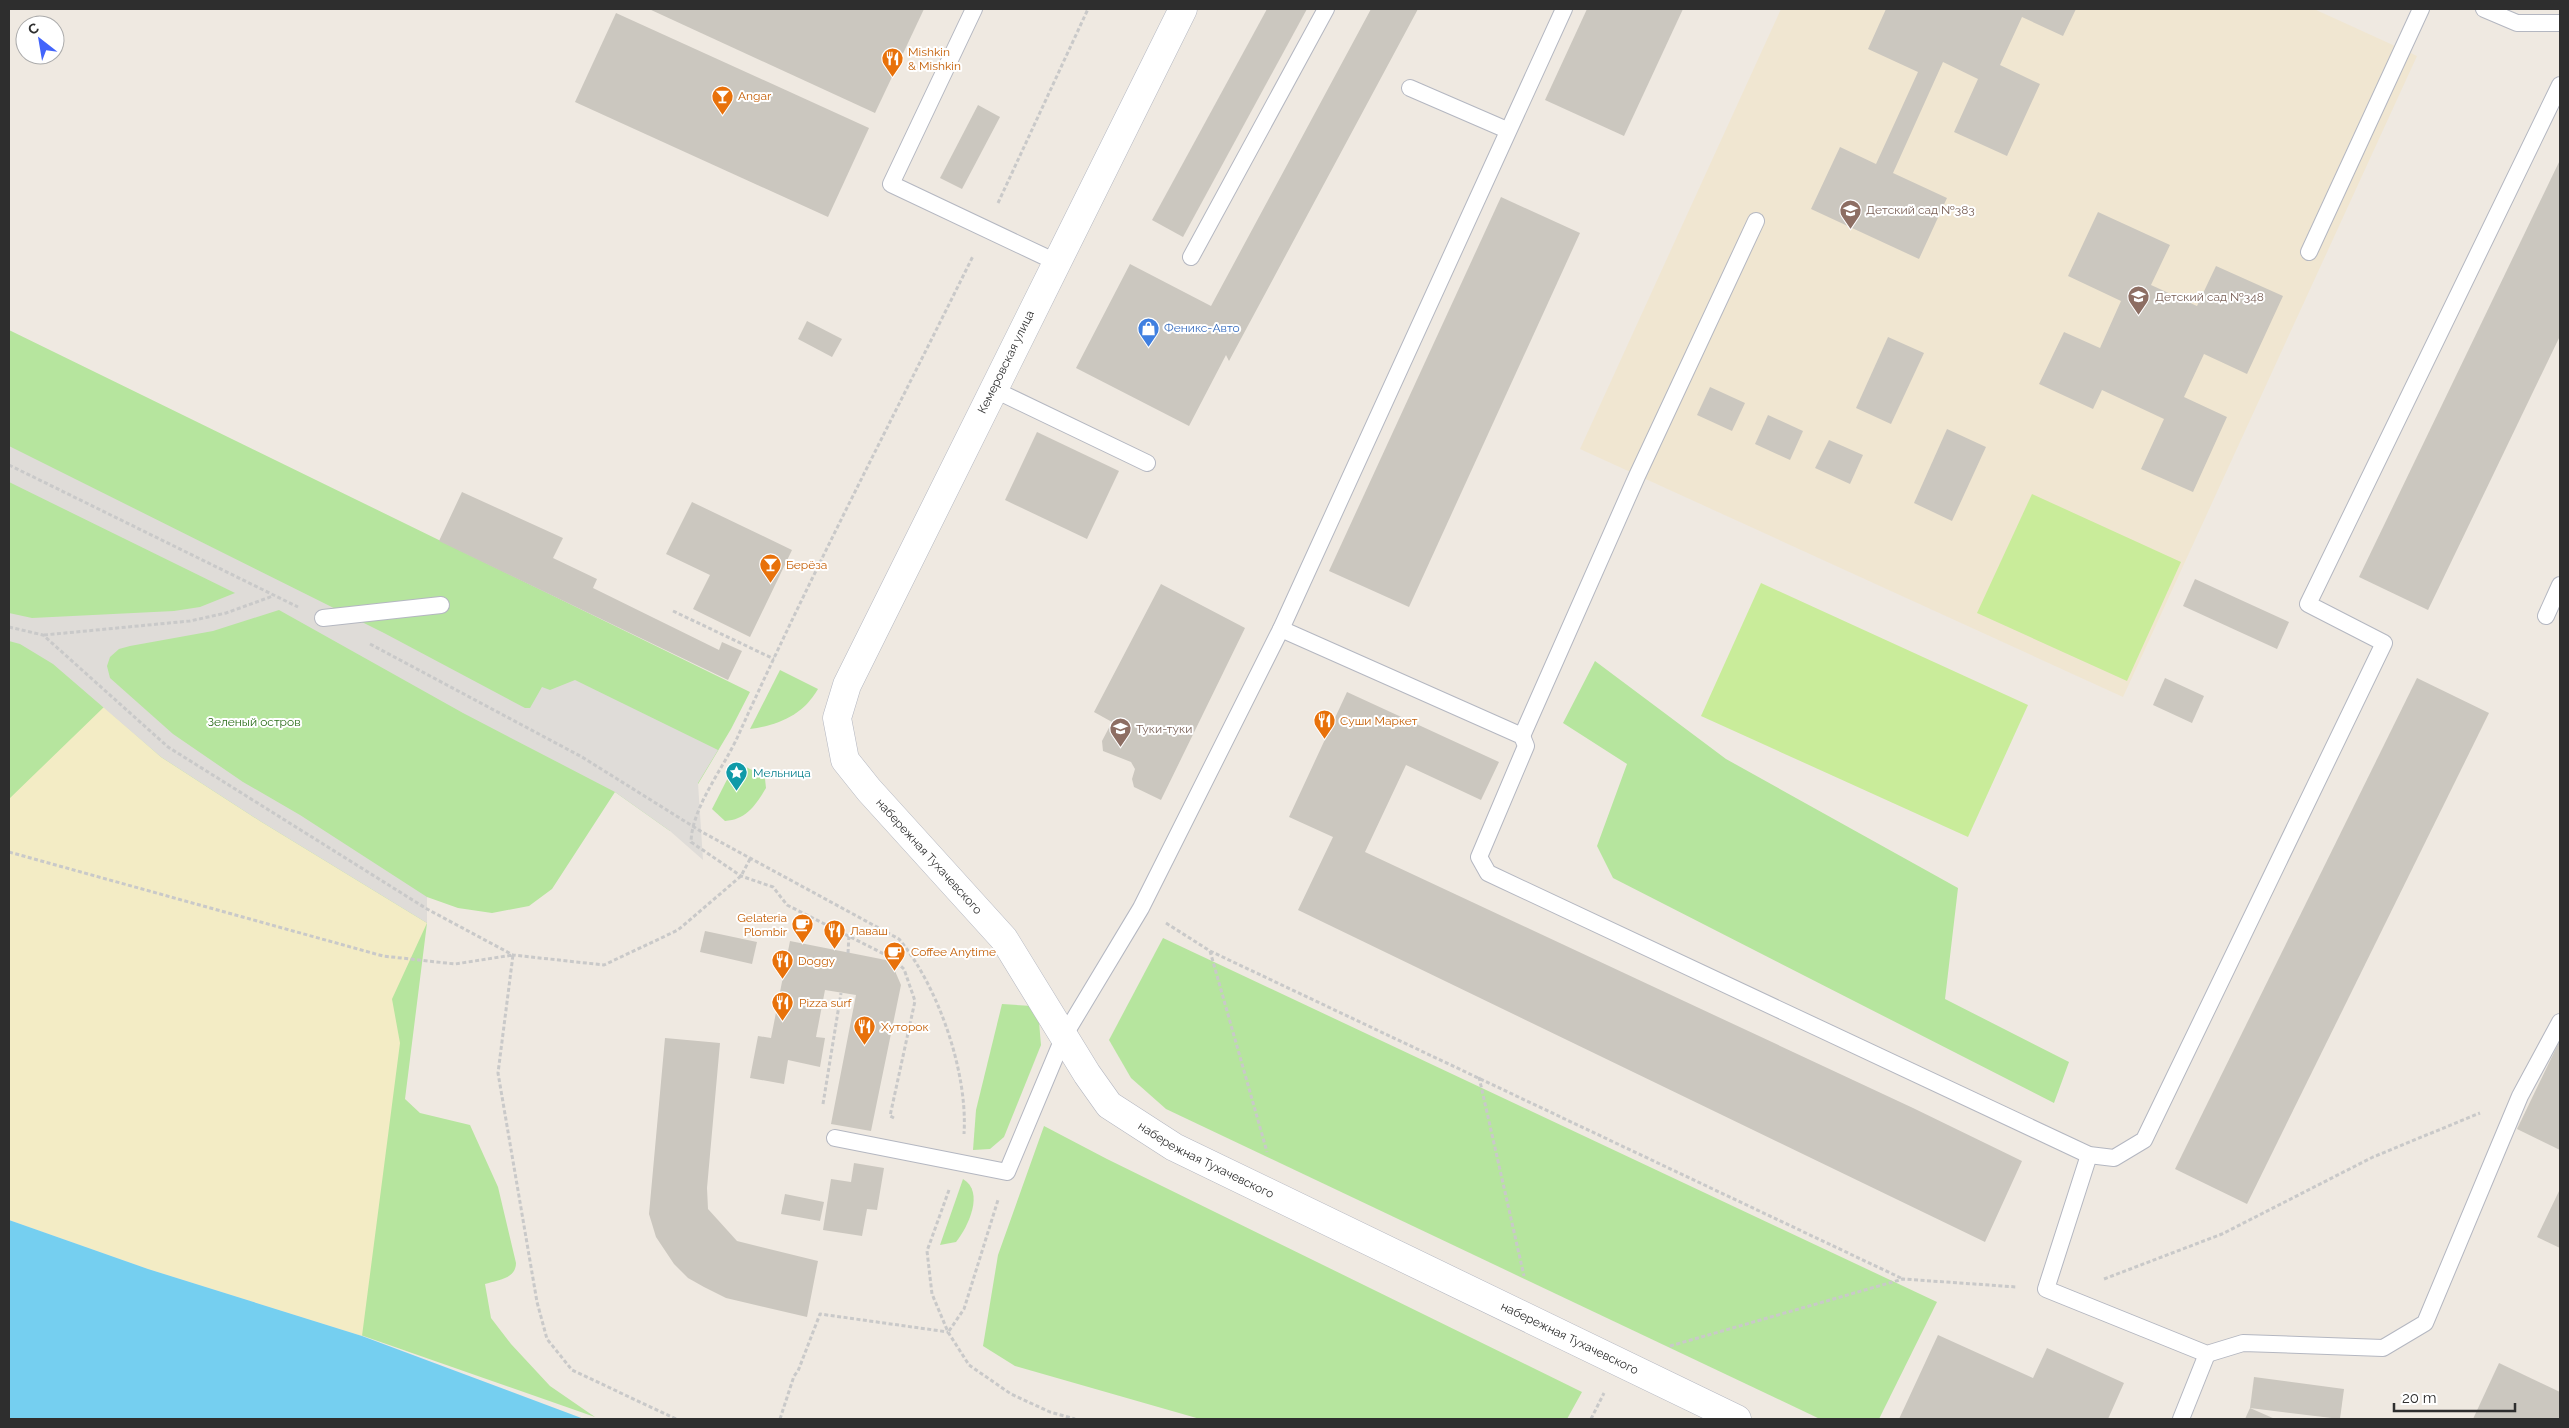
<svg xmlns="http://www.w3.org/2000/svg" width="2569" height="1428" font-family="Raleway,sans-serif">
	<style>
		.education { fill: #f0e6d1 }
		.green { fill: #b6e59e }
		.sand { fill: #f3ecc5 }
		.pitch { fill: #c9ec9a }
		.plaza { fill: #dfdcd8 }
		.water { fill: #75cff0 }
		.building { fill: #cbc7bf }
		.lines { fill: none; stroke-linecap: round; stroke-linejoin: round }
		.service-casing { stroke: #b4b7c1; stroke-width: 18 }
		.minor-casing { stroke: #b4b7c1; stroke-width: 29 }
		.path { stroke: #c9c9c9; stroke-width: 3; stroke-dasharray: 4 2.5; stroke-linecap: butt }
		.service { stroke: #fff; stroke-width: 16 }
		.minor { stroke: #fff; stroke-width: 28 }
		.labels { text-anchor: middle; stroke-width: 4; stroke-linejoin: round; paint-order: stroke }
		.food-label { font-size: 12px; fill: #c56008; stroke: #fff; text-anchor: start }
		.education-label { font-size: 12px; fill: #785e54; stroke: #fff; text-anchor: start }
		.shop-label { font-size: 12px; fill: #366cbe; stroke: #fff; text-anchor: start }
		.street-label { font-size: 12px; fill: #2e2e2e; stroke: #fff }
		.park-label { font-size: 12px; fill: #2c6e1b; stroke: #fff }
		.culture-label { font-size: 12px; fill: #0d838f; stroke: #fff; text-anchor: start }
	</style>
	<rect width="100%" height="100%" fill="#efe9e1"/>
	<!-- education -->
	<path class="education" d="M1781,9H2314L2417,56L2123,697L1580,449Z"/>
	<!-- green -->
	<g class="green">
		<path d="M9,330L750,692L731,729L670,831L615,792L552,889L529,906L492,913L458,908L427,897V923L405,1099L420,1113L470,1125L498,1187L516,1263C516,1279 497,1280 485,1284L491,1318L511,1344L550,1386L595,1417L9,1212Z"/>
		<path d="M1595,661L1726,759L1958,888L1945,999L2069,1062L2054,1103L1613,878L1597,846L1627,764L1563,723Z"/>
		<path d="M780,670L818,689C803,715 779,725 750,729Z"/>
		<path d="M736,762L758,773L765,779L766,788C756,805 746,820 725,821L712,809Z"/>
		<path d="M1163,938L1937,1302L1879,1419H1820L1166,1109L1131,1078L1109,1040Z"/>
		<path d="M1002,1004L1032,1006L1039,1022L1041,1045L1004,1137L990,1149L973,1150L976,1110Z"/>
		<path d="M1044,1126L1107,1159L1582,1392L1567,1419H1200L1015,1366L983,1346L998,1255Z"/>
		<path d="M963,1179C985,1192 968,1227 956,1242L940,1245Z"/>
	</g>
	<!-- sand -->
	<path class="sand" d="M104,707L161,757L260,821L427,923L392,999L400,1043L362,1336L148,1269L9,1220V799Z"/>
	<!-- pitch -->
	<g class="pitch">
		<path d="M2032,494L2181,562L2127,681L1977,613Z"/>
		<path d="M1761,583L2028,705L1968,837L1701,716Z"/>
	</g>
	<!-- plaza -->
	<path class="plaza" d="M9,446L384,633L525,708H530L542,687L550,690L575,680L718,750L698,783L703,860L670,831L615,792L463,713L279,610L213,631L130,646L119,649L110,657L107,666L110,678L173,734L243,782L300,815L427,897V923L260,821L161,757L53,664L20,644L9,641V613L32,618L174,611L200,607L235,593L9,482Z"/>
	<!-- water -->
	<path class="water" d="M9,1220L148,1269L362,1336L584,1419H9Z"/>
	<!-- building -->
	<g class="building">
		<path d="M649,9H924L875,113Z"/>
		<path d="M1267,9H1307L1183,237L1152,220Z"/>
		<path d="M1371,9H1418L1229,361L1226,355L1189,426L1076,368L1130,264L1211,306Z"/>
		<path d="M1587,9H1683L1624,136L1545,100Z"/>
		<path d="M1886,9H2076L2063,36L2022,17L2000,65L2040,84L2007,156L1954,132L1978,79L1943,62L1893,173L1947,198L1919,259L1811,209L1840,147L1876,164L1918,72L1868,49Z"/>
		<path d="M616,13L869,128L828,217L575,102Z"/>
		<path d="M978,105L1000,117L962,189L940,178Z"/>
		<path d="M2560,160V336L2428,610L2359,577Z"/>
		<path d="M1501,197L1580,233L1409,607L1329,571Z"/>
		<path d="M2098,212L2170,245L2151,285L2197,306L2216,266L2283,296L2247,374L2204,354L2184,397L2227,417L2193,492L2141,469L2164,419L2102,390L2093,409L2039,384L2064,332L2100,348L2121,301L2068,276Z"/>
		<path d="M807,321L842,339L832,357L798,339Z"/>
		<path d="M1888,337L1924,353L1891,424L1856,408Z"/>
		<path d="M1710,387L1745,403L1732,431L1697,415Z"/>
		<path d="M1768,415L1803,431L1790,460L1755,444Z"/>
		<path d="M1947,429L1986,447L1952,521L1914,503Z"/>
		<path d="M1037,432L1119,471L1087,539L1005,500Z"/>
		<path d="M1829,440L1863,455L1850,484L1815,468Z"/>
		<path d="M462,492L563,538L553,558L597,579L593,588L719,650L722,642L742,651L728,680L439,541Z"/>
		<path d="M692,502L792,550L750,637L693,609L710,575L666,554Z"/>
		<path d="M2195,579L2289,622L2277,649L2183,606Z"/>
		<path d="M1161,584L1245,628L1161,800L1134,787L1132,779L1135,769L1131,762L1103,751L1102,741L1112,722L1094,712Z"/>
		<path d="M2165,678L2204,696L2192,723L2153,705Z"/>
		<path d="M2417,678L2489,713L2247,1204L2175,1169Z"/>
		<path d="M1347,692L1499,762L1481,800L1406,765L1365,852L1913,1108L2022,1161L1985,1242L1298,910L1333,837L1289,817Z"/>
		<path d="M705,931L757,942L752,964L700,952Z"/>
		<path d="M790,941L891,961L895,971L901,985L871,1131L831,1124L856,995L825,990L816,1037L825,1038L820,1067L788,1060L784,1084L750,1078L758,1036L771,1038Z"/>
		<path d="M665,1038L720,1043L707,1188L708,1209L737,1241L818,1261L807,1317L726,1298L704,1287L688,1278L674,1264L656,1237L649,1214Z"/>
		<path d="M2560,1040V1150L2517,1129Z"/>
		<path d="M854,1163L884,1168L877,1210L867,1209L862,1236L823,1230L831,1179L851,1182Z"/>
		<path d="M2560,1189V1248L2537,1237Z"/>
		<path d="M785,1194L824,1202L820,1221L781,1214Z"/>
		<path d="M1938,1335L2033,1378L2047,1348L2124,1383L2108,1419H1899Z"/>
		<path d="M2499,1363L2560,1392V1419H2473Z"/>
		<path d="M2254,1377L2344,1389L2340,1419L2250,1408Z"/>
		<path d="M2250,1408L2275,1419H2245Z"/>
	</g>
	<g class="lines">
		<defs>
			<g id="service">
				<path d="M974,9L891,184L1056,262"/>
				<path d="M2484,9L2517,23H2560"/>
				<path d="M1410,88L1507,130"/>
				<path d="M2309,252L2421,9"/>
				<path d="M1191,257L1326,9"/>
				<path d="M993,389L1147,463"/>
				<path d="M2546,616L2560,585"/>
				<path d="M323,618L441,605"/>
				<path d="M1281,629L1522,736L1526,746L1479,857L1488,873L2089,1155L2114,1158L2144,1140L2384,643L2308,604L2560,85"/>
				<path d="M1522,736L1637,476L1756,221"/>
				<path d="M835,1138L1007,1172L1064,1036L1141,908L1281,629L1564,9"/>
				<path d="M2089,1155L2046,1289L2207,1354L2243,1343L2383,1348L2425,1323L2520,1096L2560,1022"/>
				<path d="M2181,1419L2207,1354"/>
			</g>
			<g id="minor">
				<path id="s1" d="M1183,9L847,685L837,718L845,760L869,790L1004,939L1087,1074L1109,1105L1174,1147L1737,1419"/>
			</g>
		</defs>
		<!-- service casing -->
		<use href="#service" class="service-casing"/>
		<!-- minor casing -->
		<use href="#minor" class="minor-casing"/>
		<!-- path -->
		<g class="path">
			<path d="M998,203L1088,9"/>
			<path d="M9,465L298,607"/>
			<path d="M673,611L774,659"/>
			<path d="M9,627L43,635L168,747L427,909L513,955L604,965L678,930L741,876L750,859"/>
			<path d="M44,635L190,621L226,613L273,596"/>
			<path d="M370,644L582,757L702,832L899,939C938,986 968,1072 964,1134"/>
			<path d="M9,852L383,956L455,964L513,955L498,1073L537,1302L547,1339L572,1370L676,1419"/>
			<path d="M1166,923L1210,951L1903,1279"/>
			<path d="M1210,951L1267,1152"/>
			<path d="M848,953L849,935"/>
			<path d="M1479,1077L1524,1276"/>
			<path d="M823,1104L841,993"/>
			<path d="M894,1118L890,1116L915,1001L904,969L892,958L787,905L773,887L741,876L691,842C692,807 723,769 738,736C811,574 894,416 973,256"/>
			<path d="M949,1190L927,1251L932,1294L948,1332L969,1365L1011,1394L1050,1412L1075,1419"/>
			<path d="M2104,1279L2222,1234L2373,1157L2480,1113"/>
			<path d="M949,1331L964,1309L998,1200"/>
			<path d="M1670,1346L1903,1279L2017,1287"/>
			<path d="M780,1419L794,1376L798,1371L820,1314L948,1332"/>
			<path d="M1591,1419L1604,1393"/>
		</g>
		<!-- service -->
		<use href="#service" class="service"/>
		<!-- minor -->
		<use href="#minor" class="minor"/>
	</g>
	<!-- icons -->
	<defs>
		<symbol id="restaurant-pin" viewBox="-11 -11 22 30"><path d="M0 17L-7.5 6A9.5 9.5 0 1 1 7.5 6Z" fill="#e8710a" stroke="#fff"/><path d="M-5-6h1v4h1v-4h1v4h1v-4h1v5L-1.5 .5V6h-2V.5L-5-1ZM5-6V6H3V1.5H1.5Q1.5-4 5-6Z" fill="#fff"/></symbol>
		<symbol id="bar-pin" viewBox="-11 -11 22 30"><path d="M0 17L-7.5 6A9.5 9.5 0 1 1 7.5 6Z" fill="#e8710a" stroke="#fff"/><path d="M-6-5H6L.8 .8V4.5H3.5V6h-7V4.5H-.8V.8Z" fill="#fff"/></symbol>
		<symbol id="school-pin" viewBox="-11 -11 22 30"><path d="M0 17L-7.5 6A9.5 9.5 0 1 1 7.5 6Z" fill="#8d6e63" stroke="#fff"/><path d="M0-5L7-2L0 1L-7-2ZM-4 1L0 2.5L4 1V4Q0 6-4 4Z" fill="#fff"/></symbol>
		<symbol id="shop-pin" viewBox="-11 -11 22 30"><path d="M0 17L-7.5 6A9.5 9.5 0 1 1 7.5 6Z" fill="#3f7fe0" stroke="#fff"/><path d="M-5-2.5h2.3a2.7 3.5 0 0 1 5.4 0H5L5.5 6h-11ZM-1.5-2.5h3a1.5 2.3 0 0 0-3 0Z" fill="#fff"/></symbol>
		<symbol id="sight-pin" viewBox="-11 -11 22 30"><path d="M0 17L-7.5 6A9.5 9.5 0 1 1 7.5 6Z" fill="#0f9aa8" stroke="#fff"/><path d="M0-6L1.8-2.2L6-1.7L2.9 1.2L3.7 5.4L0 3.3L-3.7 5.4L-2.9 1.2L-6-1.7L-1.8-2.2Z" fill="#fff"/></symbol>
		<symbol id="cafe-pin" viewBox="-11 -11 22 30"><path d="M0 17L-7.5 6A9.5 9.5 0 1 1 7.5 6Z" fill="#e8710a" stroke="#fff"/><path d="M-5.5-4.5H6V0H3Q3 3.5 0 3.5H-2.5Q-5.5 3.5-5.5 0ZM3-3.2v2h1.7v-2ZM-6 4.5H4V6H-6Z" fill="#fff"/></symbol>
	</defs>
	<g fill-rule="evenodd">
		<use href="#restaurant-pin" x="880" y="46" width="25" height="34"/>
		<use href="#bar-pin" x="710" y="84" width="25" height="34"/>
		<use href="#school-pin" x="1838" y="198" width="25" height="34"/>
		<use href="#school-pin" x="2126" y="284" width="25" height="34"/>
		<use href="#shop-pin" x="1136" y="316" width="25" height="34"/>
		<use href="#bar-pin" x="758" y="552" width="25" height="34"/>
		<use href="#restaurant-pin" x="1312" y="708" width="25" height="34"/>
		<use href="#school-pin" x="1108" y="716" width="25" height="34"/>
		<use href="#sight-pin" x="724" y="760" width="25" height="34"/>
		<use href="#cafe-pin" x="790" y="912" width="25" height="34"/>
		<use href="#restaurant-pin" x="822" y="918" width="25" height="34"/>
		<use href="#cafe-pin" x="882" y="940" width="25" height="34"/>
		<use href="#restaurant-pin" x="770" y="948" width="25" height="34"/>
		<use href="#restaurant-pin" x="770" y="990" width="25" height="34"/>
		<use href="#restaurant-pin" x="852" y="1014" width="25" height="34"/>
	</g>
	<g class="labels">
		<!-- food labels -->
		<g class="food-label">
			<text x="908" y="56">Mishkin<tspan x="908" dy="14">&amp; Mishkin</tspan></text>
			<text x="738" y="100">Angar</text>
			<text x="786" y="569">Берёза</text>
			<text x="1340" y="725">Суши Маркет</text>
			<text x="787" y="922" text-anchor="end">Gelateria<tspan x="787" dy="14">Plombir</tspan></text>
			<text x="850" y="935">Лаваш</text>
			<text x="911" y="956">Coffee Anytime</text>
			<text x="798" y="965">Doggy</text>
			<text x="799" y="1007">Pizza surf</text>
			<text x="881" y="1031">Хуторок</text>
		</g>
		<!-- education labels -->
		<g class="education-label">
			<text x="1866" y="214">Детский сад №383</text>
			<text x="2155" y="301">Детский сад №348</text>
			<text x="1136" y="733">Туки-туки</text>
		</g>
		<!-- shop labels -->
		<g class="shop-label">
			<text x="1164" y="332">Феникс-Авто</text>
		</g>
		<!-- street labels -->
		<g class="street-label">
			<text transform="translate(1006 362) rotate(-64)" y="4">Кемеровская улица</text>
			<text dy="4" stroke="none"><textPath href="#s1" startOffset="960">набережная Тухачевского</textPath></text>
			<text dy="4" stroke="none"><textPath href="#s1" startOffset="1380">набережная Тухачевского</textPath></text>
			<text dy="4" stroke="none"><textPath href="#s1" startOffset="1785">набережная Тухачевского</textPath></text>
		</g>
		<!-- park labels -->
		<g class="park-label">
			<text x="254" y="726">Зеленый остров</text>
		</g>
		<!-- culture labels -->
		<g class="culture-label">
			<text x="753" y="777">Мельница</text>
		</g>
	</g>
	<!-- border -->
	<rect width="2569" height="1428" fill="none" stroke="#2e2e2e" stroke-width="20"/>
	<!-- north arrow -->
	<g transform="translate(40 40) rotate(329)"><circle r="24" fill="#ffffff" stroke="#ababab"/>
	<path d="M0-4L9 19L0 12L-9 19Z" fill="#4264fb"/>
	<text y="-8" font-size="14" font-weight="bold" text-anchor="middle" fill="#2e2e2e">С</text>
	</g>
	<!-- scale -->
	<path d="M2394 1403v8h121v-8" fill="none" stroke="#2e2e2e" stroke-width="2.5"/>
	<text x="2402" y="1403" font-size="15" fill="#2e2e2e" stroke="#ffffff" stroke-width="4" paint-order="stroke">20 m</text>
</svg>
